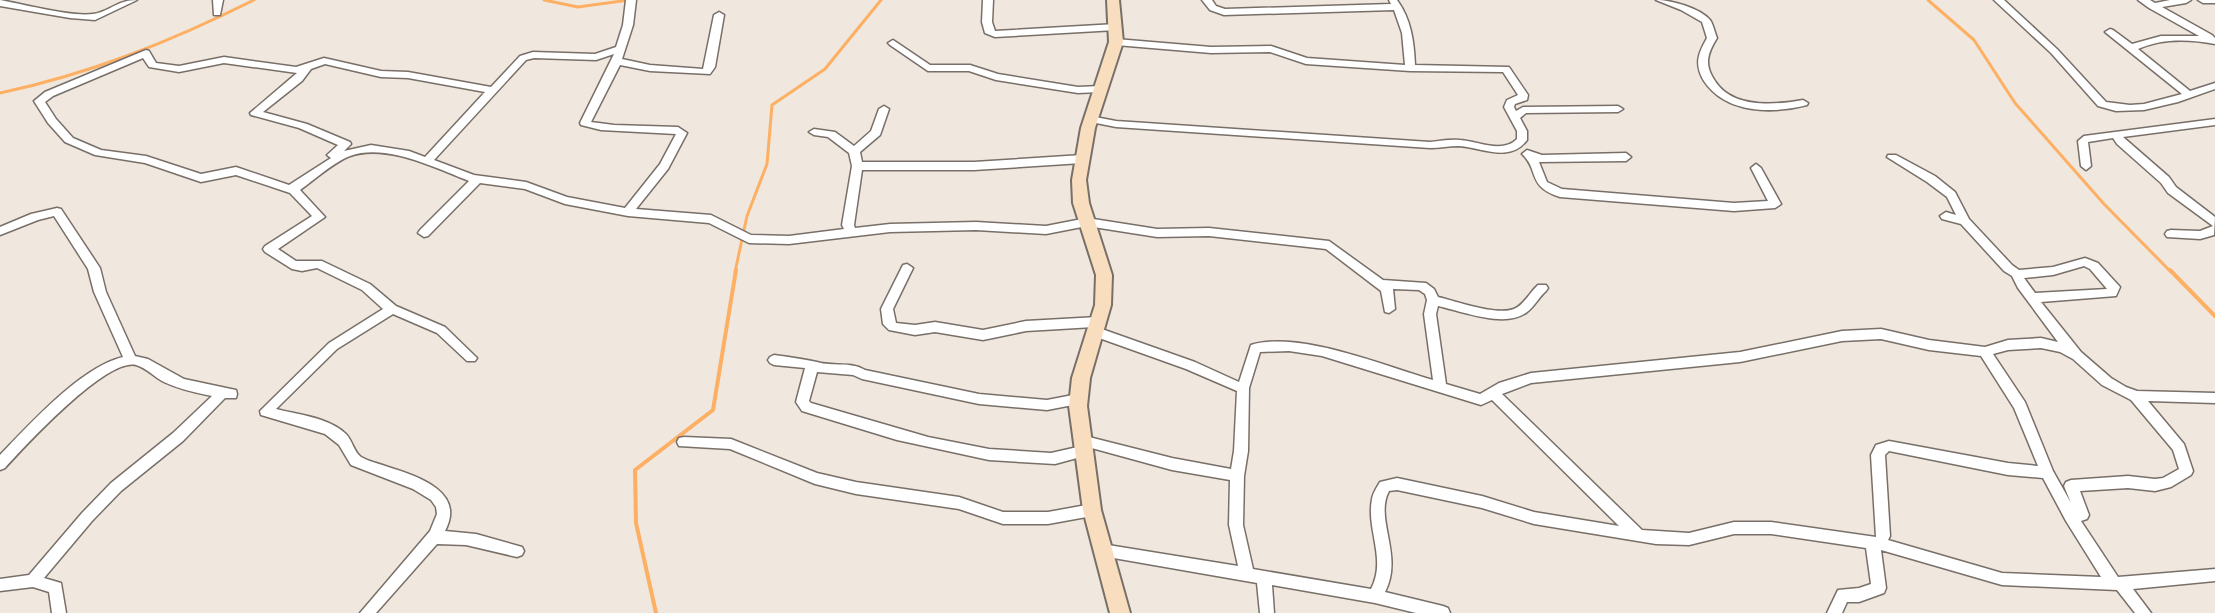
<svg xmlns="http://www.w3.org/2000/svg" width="2215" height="613" font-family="Quicksand,sans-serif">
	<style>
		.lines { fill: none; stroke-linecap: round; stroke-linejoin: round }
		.stream-far1 { stroke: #fdb064; stroke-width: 3 }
		.stream { stroke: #fdb064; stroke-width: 4 }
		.street-casing { stroke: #786f68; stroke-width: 3 }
		.secondary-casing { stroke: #786f68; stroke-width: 4 }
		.street { fill: #fff; fill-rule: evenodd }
		.secondary { fill: #f8debf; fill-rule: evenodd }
	</style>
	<rect width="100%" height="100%" fill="#f0e7de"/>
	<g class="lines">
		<!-- stream-far1 -->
		<g class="stream-far1">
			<path d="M544,0L578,7L629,0"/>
			<path d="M1928,0L1974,40L2015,103L2104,204L2171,272"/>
			<path d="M0,93C90,74 172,41 254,0"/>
			<path d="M735,272L747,216L767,164L772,105L825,69L881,0"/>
		</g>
		<!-- stream -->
		<g class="stream">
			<path d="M2170,270L2215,316"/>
			<path d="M656,613L636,523L635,470L713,410L736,270"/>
		</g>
		<defs>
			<g id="street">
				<path d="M0,0C23,4 71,17 93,14C109,12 117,0 137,0L95,20L70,18L0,6Z"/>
				<path d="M213,0H223L220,15H214Z"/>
				<path d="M626,0H636L633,25L622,59L650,65L703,69L714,15L719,12L724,15L715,67L710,74L650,71L620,65L591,122L614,125L678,127L687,133L668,169L636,209L711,215L751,235L789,236L844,229L842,225L852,166L849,153L828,137L814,135L809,132L814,129L835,132L854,146L871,131L879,109L884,106L889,109L880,135L860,152L862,162H974L1082,155L1087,159L1082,163L974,170H862L854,225L855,228L890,224L976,222L1046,226L1087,218L1157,229L1209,228L1329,241L1383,280L1426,283L1434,289L1438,297C1456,301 1496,316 1514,309C1524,305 1530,292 1538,285H1546L1548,288L1546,291C1539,297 1534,307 1527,312C1506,329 1461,311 1438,306L1436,314L1446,384L1480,394L1499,383L1531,373L1740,352L1842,331L1881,329L1929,340L1985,347L2008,340L2041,338L2058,342L2018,288L2012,276L2004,271L1961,224L1942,219L1940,216L1946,212L1956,215L1947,197L1927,182L1887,157L1888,155H1896L1935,176L1955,192L1969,219L2012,265L2019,270L2053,267L2085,258L2098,263L2120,287L2116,296L2041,302L2081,352L2111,378L2126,387L2137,391L2215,393V403L2148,401L2184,444L2193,471L2191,475L2171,487L2155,491L2128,488L2080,491L2089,515L2087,519L2081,521L2118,577L2215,569V581L2133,589L2151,613H2135L2117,590L2002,585L1881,550L1886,588L1884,593L1859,602H1847L1842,613H1827L1838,590L1859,588L1871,584L1866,548L1771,534H1734L1689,545L1656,544L1534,524L1482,508L1397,490L1389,491C1374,519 1404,555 1385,592L1443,606L1448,608L1450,613H1416L1375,603L1272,585L1274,613H1260L1257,583L1102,556L1097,554L1095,550L1097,546L1102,544L1238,566L1229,525L1230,480L1172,470L1088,447L1090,451L1088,455L1055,464L989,460L897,440L802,411L796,402L805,368L774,365L770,363L768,360L770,357L774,355C789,357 803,359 817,362C833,367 850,361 865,370L979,394L1047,400L1078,394L1083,395L1084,399L1083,403L1078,404L1047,410L979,404L862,379L853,375L817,372L809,401L811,403L928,437L989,449L1051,453L1082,446L1076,444L1074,440L1076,436L1081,435L1172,458L1231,469L1234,451L1237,391L1186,369L1102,339L1091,334L1089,331L1094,327L1026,331L983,340L935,332L915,335L889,330L883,324L881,309L903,265L907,264L913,268L893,309L896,323L915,325L935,322L983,330L1026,321L1098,317L1102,319L1104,322L1102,325L1096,327L1195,362L1239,382L1251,345C1298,330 1385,366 1433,380L1424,314L1427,300L1425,294L1419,290L1393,289L1395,309L1389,313L1385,312L1381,291L1326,249L1209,236L1157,237L1087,226L1046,234L976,230L890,232L789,244L749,243L709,223L628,216L565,204L525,189L480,183L428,236L424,237L418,233L420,230L469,181C435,168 386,143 350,156C334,162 314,180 300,190L325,217L278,249L296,261H322L370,284L396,306L445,327L477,358L475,361H467L437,333L393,314L337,349L276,409C299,415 328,417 346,434C352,440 354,452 361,457C366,460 373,462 379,464C409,474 468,488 445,531L476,534L522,547L524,551L522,555L517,557L466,545L437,544L376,613H360L430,531L437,514L436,507L431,500L413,489L351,465L339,445L325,434L261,415L260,411L329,343L383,309L362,290L317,268L302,271L292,269L265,252L263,249L265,246L312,216L290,193L236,175L201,182L145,163L95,155L65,142L48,123L34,101L45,92L146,50L149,51L156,63L179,66L224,57L296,67L324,58L381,71L408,72L491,87L520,56L533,52L595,54L616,47L623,25ZM614,54L580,123L581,125L601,130L676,134L660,164L625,208L567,197L526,182L474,175L434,160L526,60L534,58L596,60ZM143,58L149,67L179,72L224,63L297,73L250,113L251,115L299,128L338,145L327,155L331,158L289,185L236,167L201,174L146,156L101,150L73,138L56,119L45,102L53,96ZM325,64L381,77L408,78L485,92L425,157L409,151L371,145L344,151L351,144L350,142L307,124L263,112L302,81L311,69ZM2084,266L2090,269L2107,289L2035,293L2024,278L2053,275ZM1881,339L1929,350L1981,356L2014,408L2038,466L2008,463L1889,441L1876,445L1871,455L1876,537L1771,522H1734L1689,533L1642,530L1502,394L1531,383L1740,362L1842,341ZM2041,348L2060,352L2073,359L2102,385L2131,400L2173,450L2179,469L2163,478L2155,479L2128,476L2071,480L2066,482L2064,486L2071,503L2053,471L2025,402L1993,354L2008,350ZM1289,351L1322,356L1481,405L1492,400L1619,526L1534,512L1482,496L1397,478L1380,482C1377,487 1373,493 1372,499C1366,530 1387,559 1371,589L1253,569L1243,525L1244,476L1248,451L1249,388L1260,352ZM1889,451L2008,475L2043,478L2066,521L2101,577L2002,573L1888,540L1890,536L1885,455Z"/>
				<path d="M983,0H993L992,22L995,31L1116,24L1121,27L1116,30L995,37L985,33L982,22Z"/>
				<path d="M1202,0H1212L1216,6L1225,9L1391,4L1389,0H1397C1411,19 1414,41 1415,65L1509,67L1528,95L1527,100L1515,104L1514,107L1516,111L1523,107L1618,106L1623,109L1618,112L1526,113L1520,118L1527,131V140C1510,163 1483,148 1459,146C1449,146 1440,148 1430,148L1116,127L1086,121L1085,119L1086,117L1090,116L1116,121L1430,142C1440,141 1450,139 1460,140C1478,141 1502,154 1517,139V131L1504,107L1507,100L1518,95L1503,72L1410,71L1306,64L1270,52L1211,53L1116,45L1111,42L1116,39L1211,47L1271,46L1307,58L1405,65L1402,33L1394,10L1224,15L1210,10Z"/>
				<path d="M1656,0C1671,0 1700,8 1710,20C1713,24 1715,33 1717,38C1707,54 1704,65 1715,81C1733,109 1775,105 1803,100L1808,103L1807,105C1772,114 1726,114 1704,81C1694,64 1698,54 1707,38L1702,22L1681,10Z"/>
				<path d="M1994,0H2004L2057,49L2106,102L2130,105L2144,104L2182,94L2105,32L2110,29L2113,30L2132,44L2161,36H2199L2149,8L2138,0H2150L2155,3L2170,0H2191L2186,3L2162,7L2212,35L2215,38V44C2189,39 2162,38 2138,49L2190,91L2215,83V89L2178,102L2144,110L2116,111L2098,106L2051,53Z"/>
				<path d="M2198,0H2215V3H2203Z"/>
				<path d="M893,40L930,65H970L998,74L1078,87L1100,86L1105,89L1100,92L1078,93L996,80L969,71H928L890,45L888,43Z"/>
				<path d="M2215,119V125L2123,137L2169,177L2176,187L2215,217L2214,235L2200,239L2167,237L2165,234L2167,231L2171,230L2200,231L2213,226L2168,193L2161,183L2117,144L2113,138L2088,142L2091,166L2086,170L2081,166L2078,141L2084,136Z"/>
				<path d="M1527,150L1542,155L1626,153L1631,157L1626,161L1539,162L1547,182L1562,189L1734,203L1768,201L1751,168L1756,164L1761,168L1781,204L1775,208L1734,211L1560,197C1526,186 1540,170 1522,154Z"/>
				<path d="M57,208L61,209L100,268L106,292L135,356L148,359L184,379L231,389L236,390L237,394L236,398H225L183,441L121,491L92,521L44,578L61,583L66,613H52L49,592L33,587L0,591V579L29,575L82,513L111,483L173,433L212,396C196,393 179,389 164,382C154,377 147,368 136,365C106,358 25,446 5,468L0,470V455C30,424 81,367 123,357L94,292L88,269L54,216L38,220L0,235V227L31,214Z"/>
				<path d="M684,437L731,439L817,473L856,482L959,497L1003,512H1048L1092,504L1097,506L1099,510L1097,514L1092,516L1048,524H1003L959,509L856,494L815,484L730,449L679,446L677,442L679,438Z"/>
			</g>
			<path id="secondary" d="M1107,0H1119L1123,42L1095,128L1086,180L1089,203L1112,275L1111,305L1090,378L1087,406L1101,510L1130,613H1110L1083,510L1069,406L1072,378L1095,305L1096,275L1073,203L1072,180L1081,128L1109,42Z"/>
		</defs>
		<!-- street casing -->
		<use href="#street" class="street-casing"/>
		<!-- secondary casing -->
		<use href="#secondary" class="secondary-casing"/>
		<!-- street -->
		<use href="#street" class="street"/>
		<!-- secondary -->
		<use href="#secondary" class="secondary"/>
	</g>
</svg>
